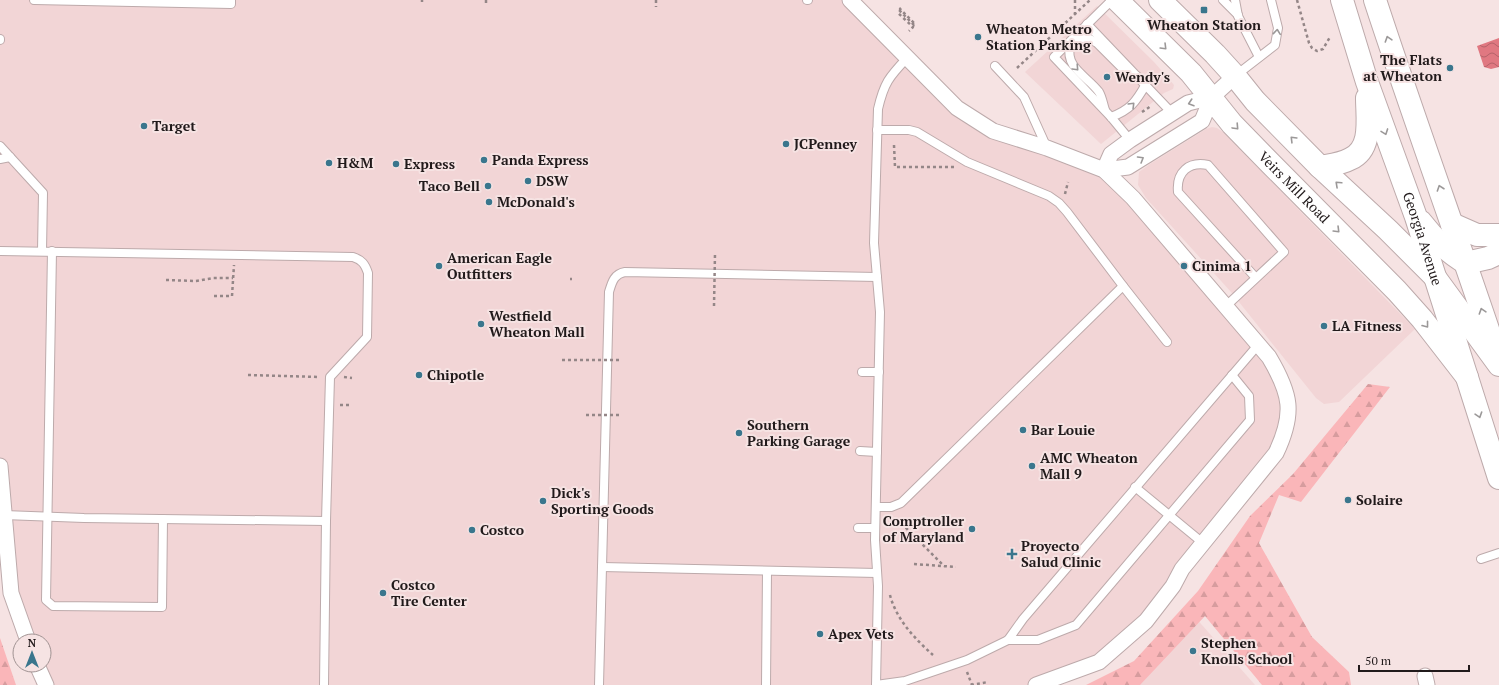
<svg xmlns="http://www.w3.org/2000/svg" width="1499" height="685" font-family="'PT Serif',serif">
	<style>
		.built { fill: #f2d5d6 }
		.forest { fill: url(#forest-firs) }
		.water { fill: url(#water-waves) }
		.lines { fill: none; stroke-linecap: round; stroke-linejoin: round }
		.lane-casing { stroke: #bdaaab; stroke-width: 10 }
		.street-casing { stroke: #bdaaab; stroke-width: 17 }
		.secondary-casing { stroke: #bdaaab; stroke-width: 24 }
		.primary-casing { stroke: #bdaaab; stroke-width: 24 }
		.path { stroke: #948687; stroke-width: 2.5; stroke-dasharray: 3 3; stroke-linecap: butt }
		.lane { stroke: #fff; stroke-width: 8 }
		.street { stroke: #fff; stroke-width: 15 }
		.secondary { stroke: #fff; stroke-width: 22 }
		.primary { stroke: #fff; stroke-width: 22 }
		.path-bridge { stroke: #948687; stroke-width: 2.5; stroke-dasharray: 3 3; stroke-linecap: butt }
		.oneway { stroke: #9b9898 }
		.poi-dot { fill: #3a768d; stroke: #f6e3e3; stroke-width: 1.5 }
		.labels { text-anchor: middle; stroke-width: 4; stroke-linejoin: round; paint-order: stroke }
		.poi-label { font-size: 14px; font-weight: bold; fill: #211a1b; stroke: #f6e3e3; text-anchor: start }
		.street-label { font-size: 14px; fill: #211a1b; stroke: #f6e3e3 }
	</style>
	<defs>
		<pattern id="forest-firs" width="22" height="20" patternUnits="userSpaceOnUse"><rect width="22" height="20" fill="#fab6b9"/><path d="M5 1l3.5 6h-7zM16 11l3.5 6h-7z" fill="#d69c9e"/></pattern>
		<pattern id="water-waves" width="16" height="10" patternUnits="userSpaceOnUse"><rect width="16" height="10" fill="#e07881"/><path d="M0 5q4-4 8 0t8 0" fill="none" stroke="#b56269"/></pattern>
	</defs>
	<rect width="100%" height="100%" fill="#f6e3e3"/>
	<!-- built -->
	<g class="built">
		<path d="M0,0H850L957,108L1104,170L1280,376L1285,435L1173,586L1099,662L1036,685H46L44,641H28L11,593L0,466Z"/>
		<path d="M1097,6L1154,62L1174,85L1173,89L1164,93L1101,144L1025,72Z"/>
		<path d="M1212,127L1217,128L1223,132L1415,329L1339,402L1324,404L1316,398L1231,292L1146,198L1138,185L1139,172L1150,164L1206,129Z"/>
		<path d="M1194,616L1255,685H1131Z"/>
	</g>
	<!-- forest -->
	<g class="forest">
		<path d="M1368,384L1390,387L1301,502L1279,495L1259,543L1312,637L1349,672L1351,685H1262L1205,616L1140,685H1086L1134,661L1198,591L1250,516L1293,474Z"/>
		<path d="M0,638L16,685H0Z"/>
	</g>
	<!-- water -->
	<path class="water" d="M1499,38V67L1491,69L1484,67L1477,46Z"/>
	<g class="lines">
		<defs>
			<g id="lane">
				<path d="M34,0L231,4V0"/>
				<path d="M807,0H808"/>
				<path d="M1112,0L1054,57L1111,117L1130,140"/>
				<path d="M1223,0L1238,15"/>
				<path d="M1235,0L1238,16L1259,57"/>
				<path d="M1087,24L1172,113"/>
				<path d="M0,40V39"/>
				<path d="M995,66L1024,97L1047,148"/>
				<path d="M1235,76L1275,45L1278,28L1271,0"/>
				<path d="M1105,110C1103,104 1102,97 1099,92C1087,76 1065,68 1070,46L1079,38H1088L1097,43L1127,73L1137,76"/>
				<path d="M1111,117C1130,110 1136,102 1146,84"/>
				<path d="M877,130H909L917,132L967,162L1049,196L1059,203L1067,212L1123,286L1167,342"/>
				<path d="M0,146L43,193L42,251"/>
				<path d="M0,159L10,157"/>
				<path d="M0,251L353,257C362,260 365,264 368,273L367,337L330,377L326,521L324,685"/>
				<path d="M52,251L46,600L53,606L162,607L163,519"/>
				<path d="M1225,307L1284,252L1208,165C1189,161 1176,172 1178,192L1256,278"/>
				<path d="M862,372H879"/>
				<path d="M860,451L877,452"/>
				<path d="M1135,487L1203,543"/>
				<path d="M876,507H891L901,503L1123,286"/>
				<path d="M4,515L84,518L326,521"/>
				<path d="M858,528H875"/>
				<path d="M1481,559L1499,553"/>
				<path d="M602,567L877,573"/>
				<path d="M1008,640H1038L1076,625L1250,420L1249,396L1232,375"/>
				<path d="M599,685L609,292C612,282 614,274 625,272L877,277"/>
				<path d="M766,685L767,571"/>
				<path d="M876,685L878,586L875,540L880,312L874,243L878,109C884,83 889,77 907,58"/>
				<path d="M876,685L905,681L967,660L1008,640L1023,619L1258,345"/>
			</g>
			<g id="street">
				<path d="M850,0L957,108L993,131L1047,148L1104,170L1133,198L1269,357C1291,394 1295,413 1276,453L1182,569L1173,586L1146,621L1099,662L1036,685"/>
				<path d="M1104,170L1128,167L1202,121L1212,97L1235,76"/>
				<path d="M1104,170L1111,154L1130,140L1188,103L1212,97"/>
				<path d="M0,466L11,593L28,641"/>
				<path d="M37,665L46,685"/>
				<path d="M1425,676L1427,685"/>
			</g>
			<g id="secondary">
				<path d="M1452,224L1477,235H1499"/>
				<path d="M1466,263L1488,258L1499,253"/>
			</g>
			<g id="primary">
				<path id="s1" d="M1117,0L1191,73L1232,124L1271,164L1397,291L1422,319L1467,377"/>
				<path d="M1160,0L1215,54L1235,76L1255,101L1320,167L1388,230L1434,276L1499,365"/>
				<path id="s2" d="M1342,0L1367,82L1416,217L1499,478"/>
				<path d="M1375,0C1413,116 1455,231 1494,347"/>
				<path d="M1320,167C1330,165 1341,164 1350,159C1373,149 1367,118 1367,98"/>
				<path d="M1421,222C1434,239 1447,252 1466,263"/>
			</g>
		</defs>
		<!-- lane casing -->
		<use href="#lane" class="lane-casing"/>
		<!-- street casing -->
		<use href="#street" class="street-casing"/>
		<!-- secondary casing -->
		<use href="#secondary" class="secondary-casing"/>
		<!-- primary casing -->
		<use href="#primary" class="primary-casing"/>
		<!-- path -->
		<g class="path">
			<path d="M656,0V7"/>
			<path d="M1075,0V14"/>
			<path d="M1297,0L1309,43L1312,48L1317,51L1323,49L1330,37"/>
			<path d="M422,2V0"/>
			<path d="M486,3V0"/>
			<path d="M901,8L900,9L915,24L914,25L900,11L898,13L913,27L909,31"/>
			<path d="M1017,68L1090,0"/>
			<path d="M1142,112L1151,106"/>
			<path d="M894,145L895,167H954"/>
			<path d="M1065,194L1068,182"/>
			<path d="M570,279H572"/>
			<path d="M166,280L196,281L213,278H233"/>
			<path d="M214,296H232L234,265"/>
			<path d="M248,375L319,377"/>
			<path d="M344,377L352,378"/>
			<path d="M340,405H351"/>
			<path d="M891,519L898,520L944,566"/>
			<path d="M914,564L956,567"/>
			<path d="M890,595C896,619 915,639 933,655"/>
			<path d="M967,672L972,685"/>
			<path d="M971,685L988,682"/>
		</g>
		<!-- lane -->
		<use href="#lane" class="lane"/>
		<!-- street -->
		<use href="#street" class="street"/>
		<!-- secondary -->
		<use href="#secondary" class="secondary"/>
		<!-- primary -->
		<use href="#primary" class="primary"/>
		<!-- path-bridge -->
		<g class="path-bridge">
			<path d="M714,306L715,254"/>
			<path d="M562,360H619"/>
			<path d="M586,415H619"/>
		</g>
	</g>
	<!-- one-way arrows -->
	<defs><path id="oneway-chevron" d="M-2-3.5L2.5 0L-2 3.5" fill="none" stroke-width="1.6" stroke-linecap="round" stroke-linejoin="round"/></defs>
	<g class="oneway">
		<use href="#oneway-chevron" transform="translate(1277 32) rotate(-84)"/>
		<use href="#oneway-chevron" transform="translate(1388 39) rotate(-108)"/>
		<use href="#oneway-chevron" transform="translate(1164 47) rotate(45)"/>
		<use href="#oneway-chevron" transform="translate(1076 68) rotate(47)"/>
		<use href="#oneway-chevron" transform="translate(1191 103) rotate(162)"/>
		<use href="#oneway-chevron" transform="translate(1132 105) rotate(-45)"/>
		<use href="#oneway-chevron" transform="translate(1236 127) rotate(47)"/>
		<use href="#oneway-chevron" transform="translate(1385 132) rotate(70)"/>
		<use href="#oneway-chevron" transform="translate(1293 139) rotate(-135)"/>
		<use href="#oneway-chevron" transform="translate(1141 159) rotate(-31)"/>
		<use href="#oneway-chevron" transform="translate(1338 184) rotate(-137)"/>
		<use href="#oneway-chevron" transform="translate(1440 188) rotate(-109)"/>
		<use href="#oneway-chevron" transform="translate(1337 230) rotate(45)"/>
		<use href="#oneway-chevron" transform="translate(1482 311) rotate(-108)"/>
		<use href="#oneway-chevron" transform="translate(1426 325) rotate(52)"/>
		<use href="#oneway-chevron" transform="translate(1479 415) rotate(72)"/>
	</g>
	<!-- markers -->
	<g class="poi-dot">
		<rect x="1200" y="6" width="8" height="8" rx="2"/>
		<circle cx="978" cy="37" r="4"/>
		<circle cx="1450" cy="68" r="4"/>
		<circle cx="1107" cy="77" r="4"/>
		<circle cx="144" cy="126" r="4"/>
		<circle cx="786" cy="144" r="4"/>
		<circle cx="484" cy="160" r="4"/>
		<circle cx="329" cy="163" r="4"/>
		<circle cx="396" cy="164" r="4"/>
		<circle cx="528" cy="181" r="4"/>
		<circle cx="488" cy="186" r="4"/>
		<circle cx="489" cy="202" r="4"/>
		<circle cx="439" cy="266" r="4"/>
		<circle cx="1184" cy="266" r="4"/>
		<circle cx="481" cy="324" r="4"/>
		<circle cx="1324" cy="326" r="4"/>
		<circle cx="419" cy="375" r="4"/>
		<circle cx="1023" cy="430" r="4"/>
		<circle cx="739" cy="433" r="4"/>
		<circle cx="1032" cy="466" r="4"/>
		<circle cx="1348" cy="500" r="4"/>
		<circle cx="543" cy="501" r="4"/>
		<circle cx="972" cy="529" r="4"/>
		<circle cx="472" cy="530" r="4"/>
		<path d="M1010 548h4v4h4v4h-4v4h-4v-4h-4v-4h4z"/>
		<circle cx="383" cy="593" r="4"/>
		<circle cx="820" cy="634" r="4"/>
		<circle cx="1193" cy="651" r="4"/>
	</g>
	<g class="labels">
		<!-- poi labels -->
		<g class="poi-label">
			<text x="1204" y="30" text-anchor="middle">Wheaton Station</text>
			<text x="986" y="34">Wheaton Metro<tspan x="986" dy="16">Station Parking</tspan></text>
			<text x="1442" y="65" text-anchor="end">The Flats<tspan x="1442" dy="16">at Wheaton</tspan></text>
			<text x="1115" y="82">Wendy's</text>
			<text x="152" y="131">Target</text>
			<text x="794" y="149">JCPenney</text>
			<text x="492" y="165">Panda Express</text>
			<text x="337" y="168">H&amp;M</text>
			<text x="404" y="169">Express</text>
			<text x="536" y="186">DSW</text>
			<text x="480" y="191" text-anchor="end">Taco Bell</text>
			<text x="497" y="207">McDonald's</text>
			<text x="447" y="263">American Eagle<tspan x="447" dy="16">Outfitters</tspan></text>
			<text x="1192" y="271">Cinima 1</text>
			<text x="489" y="321">Westfield<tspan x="489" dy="16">Wheaton Mall</tspan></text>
			<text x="1332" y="331">LA Fitness</text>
			<text x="427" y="380">Chipotle</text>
			<text x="747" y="430">Southern<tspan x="747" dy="16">Parking Garage</tspan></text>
			<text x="1031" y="435">Bar Louie</text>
			<text x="1040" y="463">AMC Wheaton<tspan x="1040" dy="16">Mall 9</tspan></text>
			<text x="551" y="498">Dick's<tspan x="551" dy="16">Sporting Goods</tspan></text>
			<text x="1356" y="505">Solaire</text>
			<text x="964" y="526" text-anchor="end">Comptroller<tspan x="964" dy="16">of Maryland</tspan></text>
			<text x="480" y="535">Costco</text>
			<text x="1021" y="551">Proyecto<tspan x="1021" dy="16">Salud Clinic</tspan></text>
			<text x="391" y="590">Costco<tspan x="391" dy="16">Tire Center</tspan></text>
			<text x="828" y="639">Apex Vets</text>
			<text x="1201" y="648">Stephen<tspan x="1201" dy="16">Knolls School</tspan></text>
		</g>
		<!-- street labels -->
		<g class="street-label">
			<text dy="5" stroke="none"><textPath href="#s1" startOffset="258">Veirs Mill Road</textPath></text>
			<text dy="5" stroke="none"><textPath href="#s2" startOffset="252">Georgia Avenue</textPath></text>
		</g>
	</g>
	<!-- north arrow -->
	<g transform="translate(32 653)"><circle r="19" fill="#f6e3e3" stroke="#a19393"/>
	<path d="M0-3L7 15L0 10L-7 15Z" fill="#3a768d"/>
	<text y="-6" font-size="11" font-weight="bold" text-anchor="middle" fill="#211a1b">N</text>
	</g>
	<!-- scale -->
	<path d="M1359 665v6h110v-6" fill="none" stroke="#211a1b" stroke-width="2"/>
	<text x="1365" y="665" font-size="12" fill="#211a1b" stroke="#f6e3e3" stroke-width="3" paint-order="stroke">50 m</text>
</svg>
